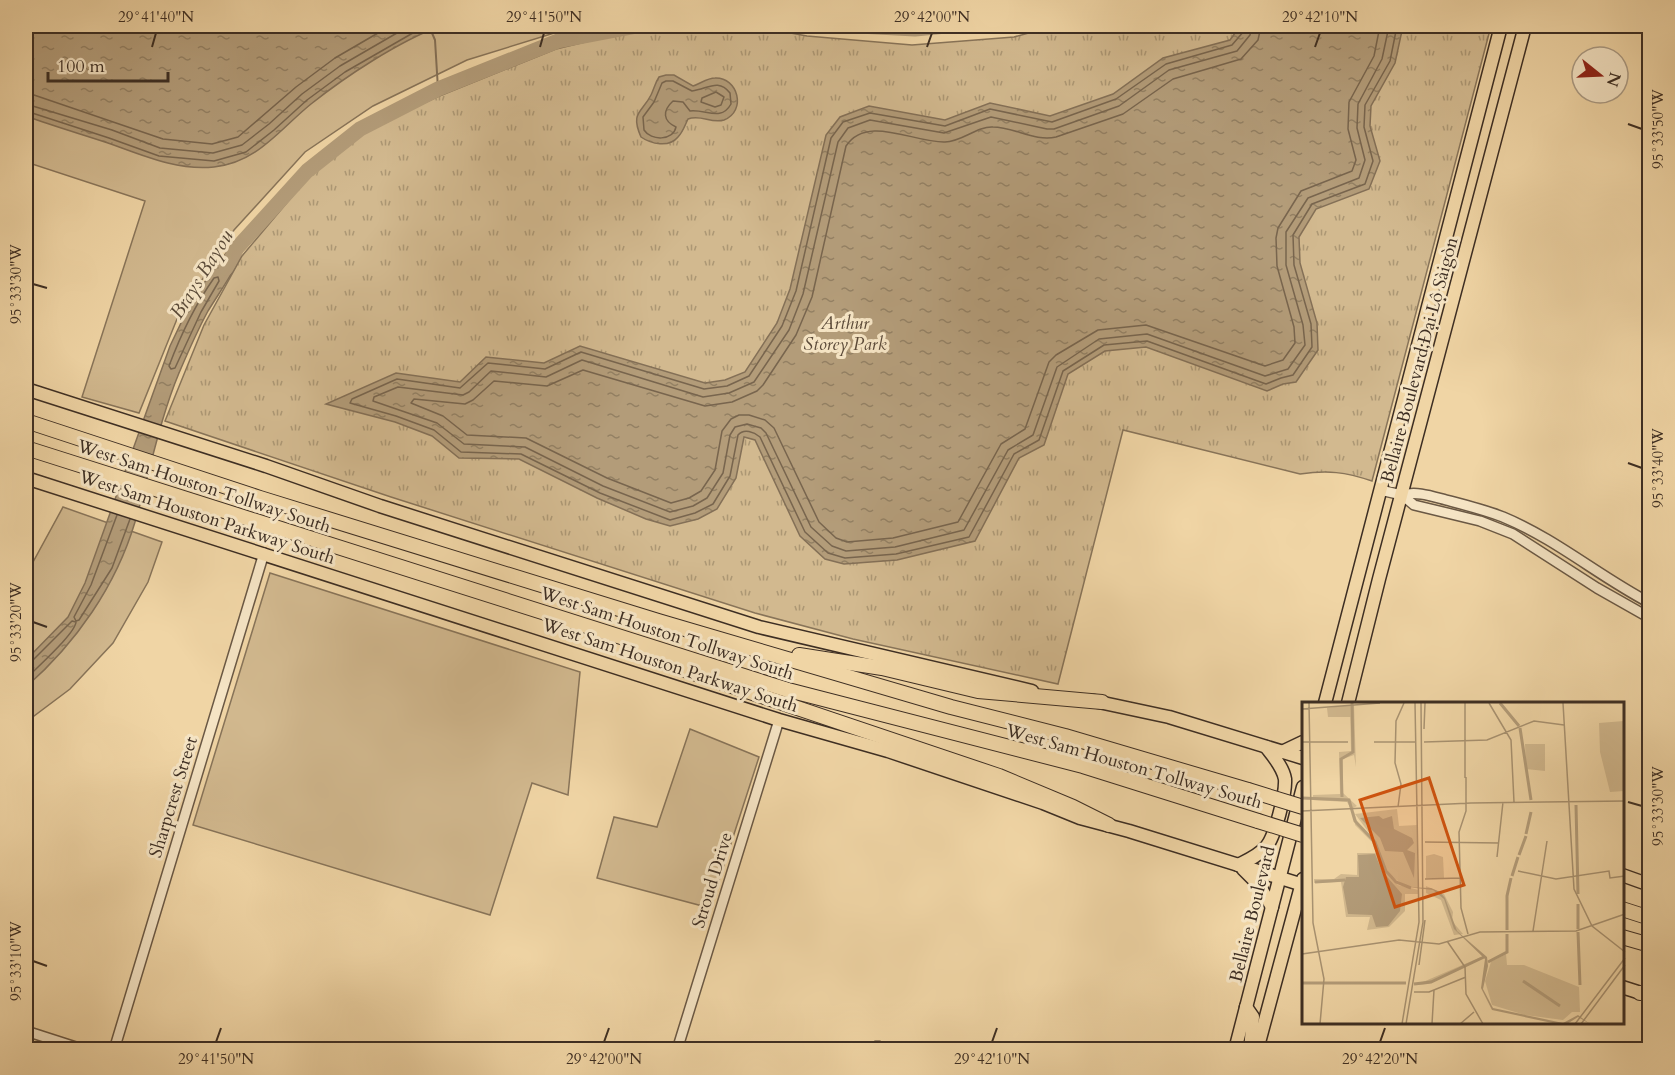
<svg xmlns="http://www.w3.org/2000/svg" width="1675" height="1075" font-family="Cardo,serif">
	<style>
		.grass { fill: #d2b98f; stroke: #887459; stroke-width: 1.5 }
		.park { fill: url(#park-tufts); stroke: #887459; stroke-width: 1.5 }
		.water { fill: url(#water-ripples); stroke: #847057; stroke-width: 1.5 }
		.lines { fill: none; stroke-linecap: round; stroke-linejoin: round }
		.shore { stroke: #78654e; stroke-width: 1.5 }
		.stream { stroke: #847057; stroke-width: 2 }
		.river { stroke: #b39c79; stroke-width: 15 }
		.minor-casing { stroke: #6a5844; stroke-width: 12 }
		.major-casing { stroke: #3d2e23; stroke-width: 15 }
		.highway-casing { stroke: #3d2e23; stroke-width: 16 }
		.minor { stroke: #f5e4c4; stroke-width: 9 }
		.major { stroke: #f0d5a5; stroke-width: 12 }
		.highway { stroke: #f0d5a5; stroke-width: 14 }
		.highway-bridge-casing { stroke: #3d2e23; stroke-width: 16; stroke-linecap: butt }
		.highway-bridge { stroke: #f0d5a5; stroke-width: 14 }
		.ticks { fill: none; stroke: #3d2e23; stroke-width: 2 }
		.labels { text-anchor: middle; stroke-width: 6; stroke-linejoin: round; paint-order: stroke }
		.park-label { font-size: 18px; font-style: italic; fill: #5b4a39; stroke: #f5e4c4 }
		.street-label { font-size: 18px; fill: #3d2e23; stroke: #f5e4c4 }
		.water-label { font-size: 20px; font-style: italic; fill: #5a4a38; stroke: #f5e4c4 }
		.inset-river { fill: none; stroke: #b39c79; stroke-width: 3 }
		.inset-road { fill: none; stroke: #a89271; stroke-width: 1.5 }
		.view { fill: #ce530f; fill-opacity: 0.15; stroke: #ce530f; stroke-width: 3 }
		.inset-edge { fill: none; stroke: #3d2e23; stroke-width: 3 }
		.neatline { fill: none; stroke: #3d2e23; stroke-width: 2 }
		.ticks-label { font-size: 15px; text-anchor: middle; fill: #3d2e23 }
	</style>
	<defs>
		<pattern id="park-tufts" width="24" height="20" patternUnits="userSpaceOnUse" patternTransform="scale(1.5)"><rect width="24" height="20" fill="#d2b98f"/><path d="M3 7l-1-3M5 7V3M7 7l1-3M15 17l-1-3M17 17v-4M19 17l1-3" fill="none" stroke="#ac9774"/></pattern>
		<pattern id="water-ripples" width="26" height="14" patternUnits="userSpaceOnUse" patternTransform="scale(1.5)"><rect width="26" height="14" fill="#b39c79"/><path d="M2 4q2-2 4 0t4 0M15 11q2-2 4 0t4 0" fill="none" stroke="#938063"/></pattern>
	</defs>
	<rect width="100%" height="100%" fill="#f0d5a5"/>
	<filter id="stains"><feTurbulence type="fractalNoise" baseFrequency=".00333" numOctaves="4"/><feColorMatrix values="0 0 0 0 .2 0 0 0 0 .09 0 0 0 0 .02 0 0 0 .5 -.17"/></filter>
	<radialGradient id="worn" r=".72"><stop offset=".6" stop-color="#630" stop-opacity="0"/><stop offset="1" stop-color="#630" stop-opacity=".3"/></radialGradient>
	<!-- grass -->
	<g class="grass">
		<path d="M26,26H577L467,60L373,106L305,152L234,230L177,319L139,413L82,397L145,201L26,162Z"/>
		<path d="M842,26H977L916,32Z"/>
		<path d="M63,507L162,542L148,582L113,643L70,689L26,722V575Z"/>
		<path d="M270,573L580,672L568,795L532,783L490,915L193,825Z"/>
		<path d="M690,729L759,757L710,908L597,878L614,817L657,827Z"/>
	</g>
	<!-- park -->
	<g class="park">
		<path d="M652,26H753L807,36L912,45L1014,37L1054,26H1491L1372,481C1345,472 1328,470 1300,474L1123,430L1058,684L853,639L755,613L391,497L165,421L204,325L242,256L306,180L361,132L437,97L556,49Z"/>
		<path d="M875,1041H880L886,1048L890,1047L895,1042L902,1046L901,1049H871Z"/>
	</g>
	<!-- water -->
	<g class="water">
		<path d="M26,26H440C398,42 346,76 311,104C280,129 257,163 214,167C177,171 142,155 108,143C81,134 53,126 26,116Z"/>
		<path d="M1240,26H1403L1395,63L1371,106L1370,126L1380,161L1369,189L1316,209L1299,237L1300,263L1317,323L1318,350L1296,382L1283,384L1267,391L1146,347L1105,351L1068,374L1044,445L1019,458L975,541L897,560L844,564L825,559L800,536L755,440L744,437L736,478L717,509L698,519L670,526L646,519L597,498L519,459L459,458L432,436L395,422L326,404L396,373L460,382L486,357L544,363L580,346L705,383L725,380L745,372L777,323L790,289L826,135L840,117L869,106L945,120L990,103L1050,116L1113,94L1163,58L1230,40Z"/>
		<path d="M666,75H674L693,86C700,84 707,78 715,78C738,77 747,111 724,120C711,124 701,114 688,119C685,125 683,132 678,137C669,148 651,144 641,137C630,112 642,113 651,95C654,89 655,83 659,77Z"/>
		<path d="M229,249L241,256C232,275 219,293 208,311C197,331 188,352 179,373C159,421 150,472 135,522C116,586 76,643 26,687V660L68,617L85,583L170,346L193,298Z"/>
	</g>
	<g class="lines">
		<!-- shore -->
		<g class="shore">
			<path d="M1245,26L1244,31L1232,45L1166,64L1116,99L1052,122L990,109L945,126L870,113L843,122L831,138L796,291L782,326L749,376L727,386L704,389L581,352L545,369L488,363L460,388L397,379L352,399L350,403L396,416L434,430L461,452L521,454L600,493L670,520L695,513L713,504L730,476L738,435C744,428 754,432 760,437L805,532L828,553L845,558L896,554L969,537L1014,454L1039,440L1063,371L1104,345L1147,341L1266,384L1281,378L1293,375L1312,347L1311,324L1294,265L1293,235L1312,204L1365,184L1373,161L1364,127L1365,105L1390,61L1397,26"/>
			<path d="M1252,26L1250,35L1237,51L1169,70L1119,106L1054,129H1047L991,117L944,133L870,120L848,128L838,142L803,294L789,330L754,382L729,393L703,397L582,360L546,377L491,371L469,392L463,395L398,387L374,397L373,401L437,423L464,444L525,447L603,486L670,512L693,506L707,498L723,473L730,435L735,427L747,424L761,428L766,433L811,527L832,546L846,551L895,547L964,530L1008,450L1033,435L1057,367L1099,339L1147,334L1265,376L1288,369L1305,345L1303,325L1286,265V232L1308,198L1359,178L1365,160L1357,128L1358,104L1382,59L1389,26"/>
			<path d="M1261,26L1258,40L1241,59L1173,79L1123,114L1056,137C1035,142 1014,127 993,127C977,126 962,142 945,142C914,143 867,114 846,146L812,297L796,335L763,385L757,391L732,402L705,406L583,370L547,386L494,381L473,400L465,404L414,399L411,403L443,416L467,435L526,438L607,478L671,503L689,498L701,491L715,470L722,431L731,419L739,415H749L765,420L774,428L819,522L836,538L847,542L893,538L958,522L1001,444L1025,429L1049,362L1056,355L1098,330L1146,325L1265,366L1283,360L1295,343L1294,327L1277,266L1276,238L1278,228L1301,191L1352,171L1356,160L1348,129L1349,102L1374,56L1380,26"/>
			<path d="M666,81H673L692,91C708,89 718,78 730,93L731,104C721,122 706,109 690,111L683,102L673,101C662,111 663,121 676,127C673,141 651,141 644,130L643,117L654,102L662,83Z"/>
			<path d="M716,92L724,97L721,105L715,107L701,102L702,98Z"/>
			<path d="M26,95H34L163,139L212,144L238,137L296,87L335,58L390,26"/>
			<path d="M26,104L112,130L160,148L213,153L242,145L269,124L302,94L340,66L409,26"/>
			<path d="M26,111L109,138L159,156L214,161L246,152L274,130L307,100L345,72L425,26"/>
			<path d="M218,277L219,281L201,312L175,368L171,369L169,366C181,334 195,305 214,278Z"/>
			<path d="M117,515L91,585L74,617L76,621L79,620L112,568L130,519"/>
			<path d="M26,663L32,661L72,621L76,622C75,634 36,668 26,679"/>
		</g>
		<!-- stream -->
		<path class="stream" d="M429,26L435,40L438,89"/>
		<!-- river -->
		<g class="river">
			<path d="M859,26L915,29L946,26"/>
			<path d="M226,268L237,248L307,171L360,129L438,89L558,41L637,26"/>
		</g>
		<defs>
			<g id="minor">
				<path d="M1380,490L1402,495L1414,505L1480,521L1513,534L1597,588L1650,618"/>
				<path d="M1402,495C1417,491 1431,496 1446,500C1465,505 1485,510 1503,517C1556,539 1600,577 1650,603"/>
				<path d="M26,1031L85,1050"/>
				<path d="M114,1050L264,553"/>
				<path d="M677,1050L779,720"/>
			</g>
			<g id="major">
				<path d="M26,389L266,466L380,506L759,627L1032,691"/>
				<path d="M26,478L779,720L888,751L1043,803L1080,818L1129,831L1303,885"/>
				<path d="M1094,701L1169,717L1303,758"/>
				<path d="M1325,703L1501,26"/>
				<path d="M1348,703L1379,579L1525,26"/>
				<path d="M1282,752L1303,742"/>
				<path d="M1238,865C1248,860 1258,856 1266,847C1275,837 1286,793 1285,779C1283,767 1273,756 1266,747"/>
				<path d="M1243,869L1259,885L1272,907"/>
				<path d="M1622,875L1650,885"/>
				<path d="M1622,987L1647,995"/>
				<path d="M1246,1007L1253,1017L1250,1050"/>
				<path d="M1235,1050L1303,787"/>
				<path d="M1257,1050L1303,879"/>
			</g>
			<g id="highway">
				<path d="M26,421L260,498L658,621L951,707L1065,736L1248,790"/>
				<path d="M26,448L788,690L1083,766L1258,821"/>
				<path d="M635,643L649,658L999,776L1073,807L1109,825"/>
				<path d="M799,655L882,668L978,691L1102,702"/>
				<path d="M1622,909L1650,918"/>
				<path d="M1622,937L1650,945"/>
				<path d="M1640,993H1650"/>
			</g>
		</defs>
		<!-- minor casing -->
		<use href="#minor" class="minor-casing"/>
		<!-- major casing -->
		<use href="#major" class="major-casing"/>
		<!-- highway casing -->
		<use href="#highway" class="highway-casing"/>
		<!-- minor -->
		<use href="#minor" class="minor"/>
		<!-- major -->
		<use href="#major" class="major"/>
		<!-- highway -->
		<use href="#highway" class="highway"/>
		<defs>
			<g id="highway-bridge">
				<path d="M1248,790L1303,807"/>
				<path d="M1258,821L1303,835"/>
			</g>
		</defs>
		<!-- highway-bridge casing -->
		<use href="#highway-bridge" class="highway-bridge-casing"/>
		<!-- highway-bridge -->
		<use href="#highway-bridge" class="highway-bridge"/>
	</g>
	<!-- ticks -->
	<path class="ticks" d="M152,47L156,33M540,47L544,33M927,47L932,33M1315,47L1320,33M1628,124L1642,129M33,284L47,288M1628,463L1642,468M33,622L47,627M1628,802L1642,806M33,961L47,966M216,1042L221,1028M604,1042L609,1028M992,1042L997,1028M1380,1042L1385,1028"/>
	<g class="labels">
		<!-- park labels -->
		<g class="park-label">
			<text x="845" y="329">Arthur<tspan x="845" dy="21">Storey Park</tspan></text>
		</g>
		<!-- street labels -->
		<g class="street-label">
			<text transform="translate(1419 360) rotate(-75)" y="6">Bellaire Boulevard;Đại Lộ Sàigòn</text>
			<text transform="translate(204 486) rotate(18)" y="6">West Sam Houston Tollway South</text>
			<text transform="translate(207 517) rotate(18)" y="6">West Sam Houston Parkway South</text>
			<text transform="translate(667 633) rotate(18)" y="6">West Sam Houston Tollway South</text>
			<text transform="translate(670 665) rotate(18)" y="6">West Sam Houston Parkway South</text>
			<text transform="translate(1134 766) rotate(16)" y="6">West Sam Houston Tollway South</text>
			<text transform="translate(173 797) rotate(-73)" y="6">Sharpcrest Street</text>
			<text transform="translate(712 880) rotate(-73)" y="6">Stroud Drive</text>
			<text transform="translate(1252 914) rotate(-76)" y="6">Bellaire Boulevard</text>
		</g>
		<!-- water labels -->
		<g class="water-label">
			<text transform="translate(201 274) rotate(-58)" y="7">Brays Bayou</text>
		</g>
	</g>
	<!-- overview -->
	<g transform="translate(1302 702)">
		<rect width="322" height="322" fill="#f0d5a5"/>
		<path d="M48,3H52L54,65L52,53L41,57V91L55,104L49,107L45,100L11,98V93L38,92L37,50L49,49ZM322,19V89L308,90L298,50L297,21ZM223,42H243V69L224,67ZM52,110L57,125L73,140L87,174L96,183L117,188V192H103V209L87,225L65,228L68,215H44L39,180L12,181V177H32L39,172L55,173V151H74L70,140L53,123ZM132,152L141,155L142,176H124V154ZM124,184L142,192L151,210L150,219L161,232L152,233L139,198L124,191ZM204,252L205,263H222L277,285L278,310H270L261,318L223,313L190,303L183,279L189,260ZM179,255L180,257L126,282L114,283Z" fill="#d2b98f"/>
		<path d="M48,3L49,15H26L25,6ZM95,107L97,124L115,123L116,186L104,184L90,175L81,162L74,140L53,112Z" fill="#d2b98f"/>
		<path d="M77,114L81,117L90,114L92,127L110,136L112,141L105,148L113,151L112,176L101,150L83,149L78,136L58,116ZM73,152L80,169L100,192L98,209L86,224L74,225L70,213L46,212L41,185L44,175H57L56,153ZM104,185L129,186L138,190L143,196L155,229L185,255L186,264L181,287L191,306L261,321L276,313L288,322L276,315L265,322H255L190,308L179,286L183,257L152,227L142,197L131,188Z" fill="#b39c79"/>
		<path class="inset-river" d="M198,1L217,24M218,26L229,98M40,95L39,57L51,50L50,1M0,96L47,98L53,119L73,140L84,169L94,180L109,186M274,103L276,192M224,132L229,110M217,153L224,134M210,174L216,155M13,180L43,178M276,202V227M205,228V194L209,176M276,230L278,283M186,260L205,250V232M221,279L258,304M0,281H104M112,282L129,280L182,255"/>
		<path class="inset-road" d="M7,1L11,221L22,277L18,322M163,1V76M187,1L209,38L212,100M261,1L272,187L290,224L323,250M0,7L78,1M122,27L123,1M0,40H46M72,40H113M122,40L185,38L232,19L262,23M164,75V109L157,130L159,206L166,232M96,105L99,82L93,61L94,19L102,1M0,109L169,101L323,99M123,140L197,141M195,155L201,100M216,169L254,177L307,169L308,176L323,174M123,177L158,176M231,229L245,139M145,239L163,265L164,292L181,322M0,252L97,238L137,242L178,230L274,229L323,212M117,263L123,218M112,290H127L164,275M100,322L117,220L113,1M104,322L121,220L119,1M130,322L132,288M158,322L172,310M273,322L323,256M279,322L323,263"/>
		<path class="view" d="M127,76L162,183L93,205L58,98Z"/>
		<rect width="322" height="322" class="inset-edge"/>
	</g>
	<!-- margin -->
	<rect width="1675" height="1075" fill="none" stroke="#f0d5a5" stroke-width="66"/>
	<!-- north arrow -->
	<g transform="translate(1600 75) rotate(108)"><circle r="28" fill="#f5e4c4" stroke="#ab9b84" stroke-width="1.5"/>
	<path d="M0-4.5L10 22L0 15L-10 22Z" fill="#8f2418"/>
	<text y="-9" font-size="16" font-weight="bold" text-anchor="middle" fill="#3d2e23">N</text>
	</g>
	<!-- scale -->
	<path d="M48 72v9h120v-9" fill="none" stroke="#3d2e23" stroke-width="3"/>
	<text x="57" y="72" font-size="18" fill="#3d2e23" stroke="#f5e4c4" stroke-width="4.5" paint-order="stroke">100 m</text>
	<rect x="33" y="33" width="1609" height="1009" class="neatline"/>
	<g class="ticks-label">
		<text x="156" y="22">29°41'40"N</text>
		<text x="544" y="22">29°41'50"N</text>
		<text x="932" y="22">29°42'00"N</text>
		<text x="1320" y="22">29°42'10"N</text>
		<text transform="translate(1658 129) rotate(-90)" y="5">95°33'50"W</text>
		<text transform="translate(16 284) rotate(-90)" y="5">95°33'30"W</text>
		<text transform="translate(1658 468) rotate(-90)" y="5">95°33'40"W</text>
		<text transform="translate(16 622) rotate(-90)" y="5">95°33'20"W</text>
		<text transform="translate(1658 806) rotate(-90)" y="5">95°33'30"W</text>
		<text transform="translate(16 961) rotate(-90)" y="5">95°33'10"W</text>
		<text x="216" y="1064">29°41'50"N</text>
		<text x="604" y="1064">29°42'00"N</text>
		<text x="992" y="1064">29°42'10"N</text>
		<text x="1380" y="1064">29°42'20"N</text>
	</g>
	<rect width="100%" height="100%" filter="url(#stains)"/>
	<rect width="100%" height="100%" fill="url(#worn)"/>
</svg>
